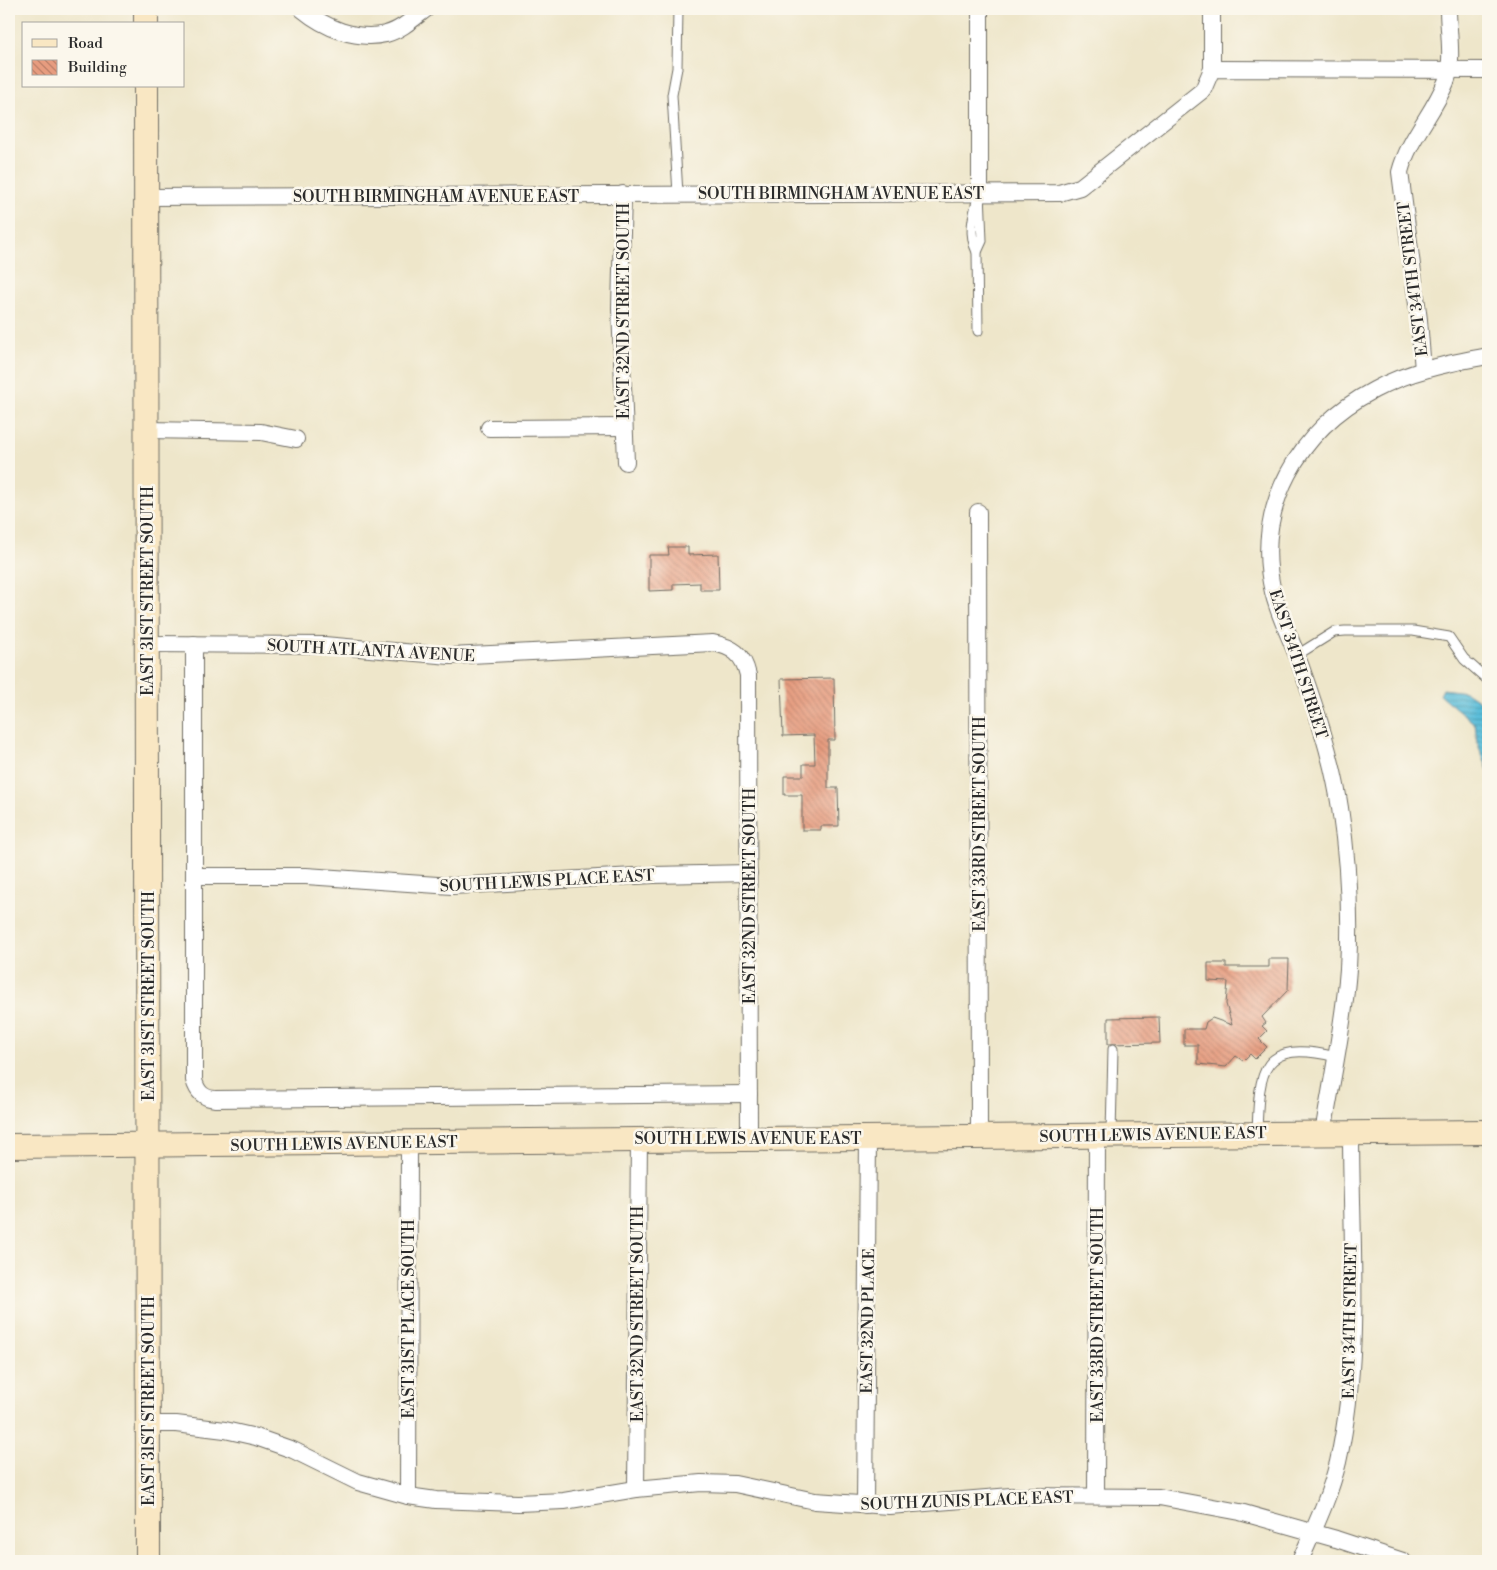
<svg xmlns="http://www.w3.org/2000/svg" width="1497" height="1570" font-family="'Libre Bodoni',serif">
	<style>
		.water { fill: url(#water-rules); stroke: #437482 }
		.building { fill: url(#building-back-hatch) }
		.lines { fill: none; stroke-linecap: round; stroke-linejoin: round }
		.lane-casing { stroke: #6f6c63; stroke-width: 11 }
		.street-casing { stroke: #6f6c63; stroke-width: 18 }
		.secondary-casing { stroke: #6f6c63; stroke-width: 26 }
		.lane { stroke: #fff; stroke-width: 9 }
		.street { stroke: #fff; stroke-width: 16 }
		.secondary { stroke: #f9e7c3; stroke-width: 24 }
		.labels { text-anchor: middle; stroke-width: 5; stroke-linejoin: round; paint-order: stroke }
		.street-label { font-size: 16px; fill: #2b2b2b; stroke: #fbf7ec }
	</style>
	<defs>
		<pattern id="water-rules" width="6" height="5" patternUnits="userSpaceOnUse" patternTransform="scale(1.25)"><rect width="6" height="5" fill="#5bbeda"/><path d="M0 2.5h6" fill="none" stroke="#4b9bb1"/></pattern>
		<pattern id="building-back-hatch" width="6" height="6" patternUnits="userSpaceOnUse" patternTransform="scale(1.25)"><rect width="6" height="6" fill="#e79c7f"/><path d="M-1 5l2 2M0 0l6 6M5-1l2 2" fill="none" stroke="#bb7f68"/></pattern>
	</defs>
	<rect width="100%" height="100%" fill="#fbf7ec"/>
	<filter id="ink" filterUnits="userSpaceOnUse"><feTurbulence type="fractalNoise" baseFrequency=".02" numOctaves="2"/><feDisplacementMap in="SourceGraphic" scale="10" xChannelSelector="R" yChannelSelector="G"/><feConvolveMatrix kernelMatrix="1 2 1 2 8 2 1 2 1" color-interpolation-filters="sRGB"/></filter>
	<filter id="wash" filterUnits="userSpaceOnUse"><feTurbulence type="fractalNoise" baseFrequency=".0096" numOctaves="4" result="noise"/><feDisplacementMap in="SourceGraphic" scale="20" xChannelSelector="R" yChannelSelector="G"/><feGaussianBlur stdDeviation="1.12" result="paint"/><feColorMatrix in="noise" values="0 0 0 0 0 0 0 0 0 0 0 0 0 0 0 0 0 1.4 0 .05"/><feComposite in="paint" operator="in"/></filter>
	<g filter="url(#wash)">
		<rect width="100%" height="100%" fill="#eee6ca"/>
		<!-- water -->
		<path class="water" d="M1443,689L1466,692L1488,707V770L1477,742L1475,724L1440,695Z"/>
		<g id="blocks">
			<!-- building -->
			<g class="building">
				<path d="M668,547H688V555L718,554L719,590H700V583L673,584V590L649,591V555H669Z"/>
				<path d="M834,678L835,740H828V788H838L839,826H821V830H802V795H784V776H803V764H815L814,735L783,736L781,679Z"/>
				<path d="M1269,959H1289L1288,990L1262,1017L1266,1023L1262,1026L1267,1031L1259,1039L1267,1047L1255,1059L1250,1054L1243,1061L1236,1056L1226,1067L1198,1064V1045H1184V1029H1204L1206,1022L1212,1018L1232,1025L1226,1004L1228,982L1208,981V963H1226V967H1269Z"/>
				<path d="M1159,1017L1160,1043L1108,1044V1018Z"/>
			</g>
		</g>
	</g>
	<g filter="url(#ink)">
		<use href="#blocks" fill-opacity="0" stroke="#6f6c63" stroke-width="1"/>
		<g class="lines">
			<defs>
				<g id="lane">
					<path d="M678,194L672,95L677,68L678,9"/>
					<path d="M977,252C968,234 973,216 978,197"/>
					<path d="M978,331L977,252L982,241L980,192"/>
					<path d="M1297,655L1334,632L1345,631H1413L1449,637L1464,659L1488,680"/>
					<path d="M1257,1133C1259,1069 1261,1039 1336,1057"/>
					<path d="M1111,1134L1113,1049"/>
				</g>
				<g id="street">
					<path d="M302,9C325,28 356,41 386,34C401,30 414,18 426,9"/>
					<path d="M980,9V192"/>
					<path d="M1212,9V69"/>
					<path d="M623,194L620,308L626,462"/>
					<path d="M146,197L1059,193L1080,187L1203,90L1212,69L1488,70"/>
					<path d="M1423,370L1419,320L1400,172C1409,138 1433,114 1446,82C1454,61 1448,31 1448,9"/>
					<path d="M489,428L623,427"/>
					<path d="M147,430L261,432L296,439"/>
					<path d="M978,512L979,1136"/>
					<path d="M147,644L324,645L450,656L713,643C733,647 743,654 748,675L749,1138"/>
					<path d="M194,644V1080C197,1091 202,1098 215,1099L749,1094"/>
					<path d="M195,876H306L452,886L653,875L749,873"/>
					<path d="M1323,1133C1332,1079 1344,1023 1348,969C1351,915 1348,860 1340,808C1332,755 1314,703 1296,653C1288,633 1278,613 1273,592C1253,508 1299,429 1374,390C1409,371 1449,363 1488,356"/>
					<path d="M148,1424H176L225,1430L256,1437L293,1450L358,1482L408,1496L436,1500L518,1503L564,1501L636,1489L701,1483L735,1484L815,1501L889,1506L1011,1496L1159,1497L1240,1512L1336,1539L1403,1561"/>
					<path d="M636,1489L639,1139"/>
					<path d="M408,1496L409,1143"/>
					<path d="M1096,1496L1097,1135"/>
					<path d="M865,1505L868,1138"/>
					<path d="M1300,1561C1314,1529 1330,1496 1338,1462C1362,1355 1351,1242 1351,1133"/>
				</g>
				<g id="secondary">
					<path d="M146,9V24"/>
					<path d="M146,86L148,1561"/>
					<path d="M9,1146L1488,1132"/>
				</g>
			</defs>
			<!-- lane casing -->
			<use href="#lane" class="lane-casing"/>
			<!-- street casing -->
			<use href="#street" class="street-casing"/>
			<!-- secondary casing -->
			<use href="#secondary" class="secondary-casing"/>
			<!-- lane -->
			<use href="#lane" class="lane"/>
			<!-- street -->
			<use href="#street" class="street"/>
			<!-- secondary -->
			<use href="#secondary" class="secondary"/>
		</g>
	</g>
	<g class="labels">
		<!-- street labels -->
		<g class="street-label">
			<text x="841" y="199">SOUTH BIRMINGHAM AVENUE EAST</text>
			<text x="436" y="202">SOUTH BIRMINGHAM AVENUE EAST</text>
			<text transform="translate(1412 279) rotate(-97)" y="6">EAST 34TH STREET</text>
			<text transform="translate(623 311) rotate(-90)" y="6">EAST 32ND STREET SOUTH</text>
			<text transform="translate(147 591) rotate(-90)" y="6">EAST 31ST STREET SOUTH</text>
			<text transform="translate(371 650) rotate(3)" y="6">SOUTH ATLANTA AVENUE</text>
			<text transform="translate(1299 664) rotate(72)" y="6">EAST 34TH STREET</text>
			<text transform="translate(979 824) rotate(-90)" y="6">EAST 33RD STREET SOUTH</text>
			<text transform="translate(547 880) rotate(-3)" y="6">SOUTH LEWIS PLACE EAST</text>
			<text transform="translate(749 896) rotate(-90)" y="6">EAST 32ND STREET SOUTH</text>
			<text transform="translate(148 996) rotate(-90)" y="6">EAST 31ST STREET SOUTH</text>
			<text transform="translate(1153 1134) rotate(-1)" y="6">SOUTH LEWIS AVENUE EAST</text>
			<text x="748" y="1144">SOUTH LEWIS AVENUE EAST</text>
			<text transform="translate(344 1143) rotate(-1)" y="6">SOUTH LEWIS AVENUE EAST</text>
			<text transform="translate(637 1314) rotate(-90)" y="6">EAST 32ND STREET SOUTH</text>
			<text transform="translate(1097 1315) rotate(-90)" y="6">EAST 33RD STREET SOUTH</text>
			<text transform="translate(408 1319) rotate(-90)" y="6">EAST 31ST PLACE SOUTH</text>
			<text transform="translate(867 1321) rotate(-89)" y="6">EAST 32ND PLACE</text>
			<text transform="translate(1349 1321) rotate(-89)" y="6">EAST 34TH STREET</text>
			<text transform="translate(148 1401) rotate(-90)" y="6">EAST 31ST STREET SOUTH</text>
			<text transform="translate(967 1500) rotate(-2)" y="6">SOUTH ZUNIS PLACE EAST</text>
		</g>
	</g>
	<!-- margin -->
	<rect width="1497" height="1570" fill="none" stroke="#fbf7ec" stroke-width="30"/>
	<!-- legend -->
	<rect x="22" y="22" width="162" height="65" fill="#fbf7ec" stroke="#a8a59f"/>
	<rect x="32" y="39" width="25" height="8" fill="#f9e7c3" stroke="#a8a59f"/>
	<text x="68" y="48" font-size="15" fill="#2b2b2b">Road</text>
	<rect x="32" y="60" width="25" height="15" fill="url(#building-back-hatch)" stroke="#a8a59f"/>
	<text x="68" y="72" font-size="15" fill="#2b2b2b">Building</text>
</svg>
